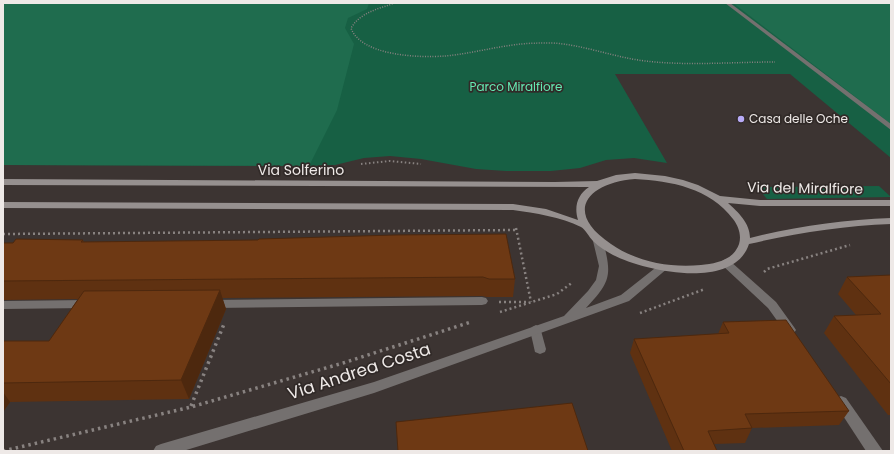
<svg xmlns="http://www.w3.org/2000/svg" width="894" height="454" font-family="Poppins,sans-serif">
	<style>
		.green { fill: #176044 }
		.forest { fill: #1f6c4e }
		.lines { fill: none; stroke-linecap: round; stroke-linejoin: round }
		.path-far3 { stroke: #888280; stroke-width: 1.5; stroke-dasharray: 1 1.5; stroke-linecap: butt }
		.path-far2 { stroke: #888280; stroke-width: 2; stroke-dasharray: 1.5 2.5; stroke-linecap: butt }
		.path-far1 { stroke: #888280; stroke-width: 2.5; stroke-dasharray: 2 3; stroke-linecap: butt }
		.path { stroke: #888280; stroke-width: 3.5; stroke-dasharray: 2.5 4; stroke-linecap: butt }
		.lane { fill: #74706f; fill-rule: evenodd }
		.street { fill: #74706f; fill-rule: evenodd }
		.secondary { fill: #96908f; fill-rule: evenodd }
		.wall { fill: #5f3111 }
		.shaded-wall { fill: #4d280e }
		.building { fill: #6e3914; stroke: #4d280e }
		.poi-dot { fill: #b8abf7; stroke: #312a28; stroke-width: 1.5 }
		.labels { text-anchor: middle; stroke-width: 3.5; stroke-linejoin: round; paint-order: stroke }
		.far-park-label { font-size: 12px; fill: #65eab3; stroke: #312a28 }
		.far-poi-label { font-size: 12px; fill: #eee9e7; stroke: #312a28; text-anchor: start }
		.street-label { font-size: 14px; fill: #eee9e7; stroke: #312a28 }
		.near-street-label { font-size: 17px; fill: #eee9e7; stroke: #312a28 }
	</style>
	<rect width="100%" height="100%" fill="#3c3432"/>
	<!-- green -->
	<g class="green">
		<path d="M3,3H891V158L790,74H615L667,163L634,158L606,160L580,168L551,171H506L476,169L421,159L390,156L364,158L335,165L309,166L3,165Z"/>
		<path d="M879,186L891,197L767,199L757,187Z"/>
	</g>
	<!-- forest -->
	<g class="forest">
		<path d="M3,3H369L367,9L348,18L345,28L354,44L337,110L309,166L3,165Z"/>
		<path d="M733,3H891V124Z"/>
	</g>
	<g class="lines">
		<!-- path-far3 -->
		<path class="path-far3" d="M395,3C378,9 361,12 351,28C361,56 419,58 445,56C468,54 490,48 513,45C526,43 539,43 553,43C584,45 613,57 645,61C688,66 732,62 775,62"/>
		<!-- path-far2 -->
		<path class="path-far2" d="M361,164L390,161L421,164"/>
		<!-- path-far1 -->
		<g class="path-far1">
			<path d="M516,228L531,302"/>
			<path d="M3,234L517,230"/>
			<path d="M764,272L767,269L850,245"/>
			<path d="M499,302H528"/>
			<path d="M500,312L557,294L573,282"/>
			<path d="M640,313L705,289"/>
		</g>
		<!-- path -->
		<g class="path">
			<path d="M191,406L224,324"/>
			<path d="M3,451L191,407L343,363L471,322"/>
		</g>
		<!-- lane -->
		<g class="lane">
			<path d="M482,297L486,298L488,301L486,304L482,305L211,308L207,307L205,304L207,301L211,300Z"/>
			<path d="M87,300L91,301L93,304L91,307L87,308L3,309V301Z"/>
			<path d="M536,325L540,327L546,349L545,352L540,354L535,352L530,330L532,327Z"/>
		</g>
		<!-- street -->
		<g class="street">
			<path d="M725,3H730L891,124V130Z"/>
			<path d="M598,238L603,241C612,275 611,282 586,308L621,295L659,265H667L668,268L629,301L374,393L183,451H153L156,446L161,444L374,382L564,316L588,291L596,280L599,266L593,241Z"/>
			<path d="M726,259L730,261L776,302L794,327L796,330L794,333L790,335L786,333L768,308L722,265L721,263L722,261Z"/>
			<path d="M841,396L846,398L883,451H866L834,402L836,398Z"/>
		</g>
		<!-- secondary -->
		<path class="secondary" d="M635,173L665,176L683,180L698,185L720,196L760,200H891V206H760L728,203C738,212 750,223 750,238C797,226 843,220 891,218V224C843,226 796,233 749,244C734,291 644,271 613,255C606,251 599,247 593,241C589,237 585,229 581,227C561,217 535,213 513,210L3,208V202L513,204L546,209L578,220C574,207 577,195 589,187L3,185V179L555,182L597,181L616,175ZM635,179C671,181 710,188 733,219C740,228 743,240 736,250C729,261 713,264 701,265C670,268 637,262 611,244C563,212 587,183 635,179Z"/>
	</g>
	<!-- wall -->
	<g class="wall">
		<path d="M83,240L84,242L515,279L513,297H487L482,296L222,298L226,309L189,399L10,402L3,412V341H49L78,299L3,300V243Z"/>
		<path d="M891,275V415H888L824,333L834,316L856,315L838,294L847,277Z"/>
		<path d="M723,322L849,411L839,425L752,428L745,443L714,444L717,451H672L630,353L634,339L718,334Z"/>
	</g>
	<!-- shaded-wall -->
	<g class="shaded-wall">
		<path d="M220,290L226,309L189,399L181,380Z"/>
		<path d="M3,392L10,402L3,412Z"/>
	</g>
	<!-- building -->
	<g class="building">
		<path d="M506,234L515,279H489L483,277L3,281V243H13L16,239L83,240L81,242L258,240L259,239L395,235Z"/>
		<path d="M891,275V384L834,316L881,314L847,277Z"/>
		<path d="M220,290L181,380L3,383V341H49L84,291Z"/>
		<path d="M786,320L849,411L745,414L752,428L708,431L717,451H684L634,339L729,333L723,322Z"/>
		<path d="M572,403L588,451H398L396,422Z"/>
	</g>
	<!-- markers -->
	<circle class="poi-dot" cx="741" cy="119" r="4"/>
	<g class="labels">
		<!-- far-park labels -->
		<g class="far-park-label">
			<text x="516" y="91">Parco Miralfiore</text>
		</g>
		<!-- far-poi labels -->
		<g class="far-poi-label">
			<text x="749" y="123">Casa delle Oche</text>
		</g>
		<!-- street labels -->
		<g class="street-label">
			<text x="301" y="175">Via Solferino</text>
			<text transform="translate(805 188) rotate(1)" y="5">Via del Miralfiore</text>
		</g>
		<!-- near-street labels -->
		<g class="near-street-label">
			<text transform="translate(359 371) rotate(-18)" y="6">Via Andrea Costa</text>
		</g>
	</g>
	<!-- border -->
	<rect width="894" height="454" fill="none" stroke="#eee9e7" stroke-width="8"/>
</svg>
